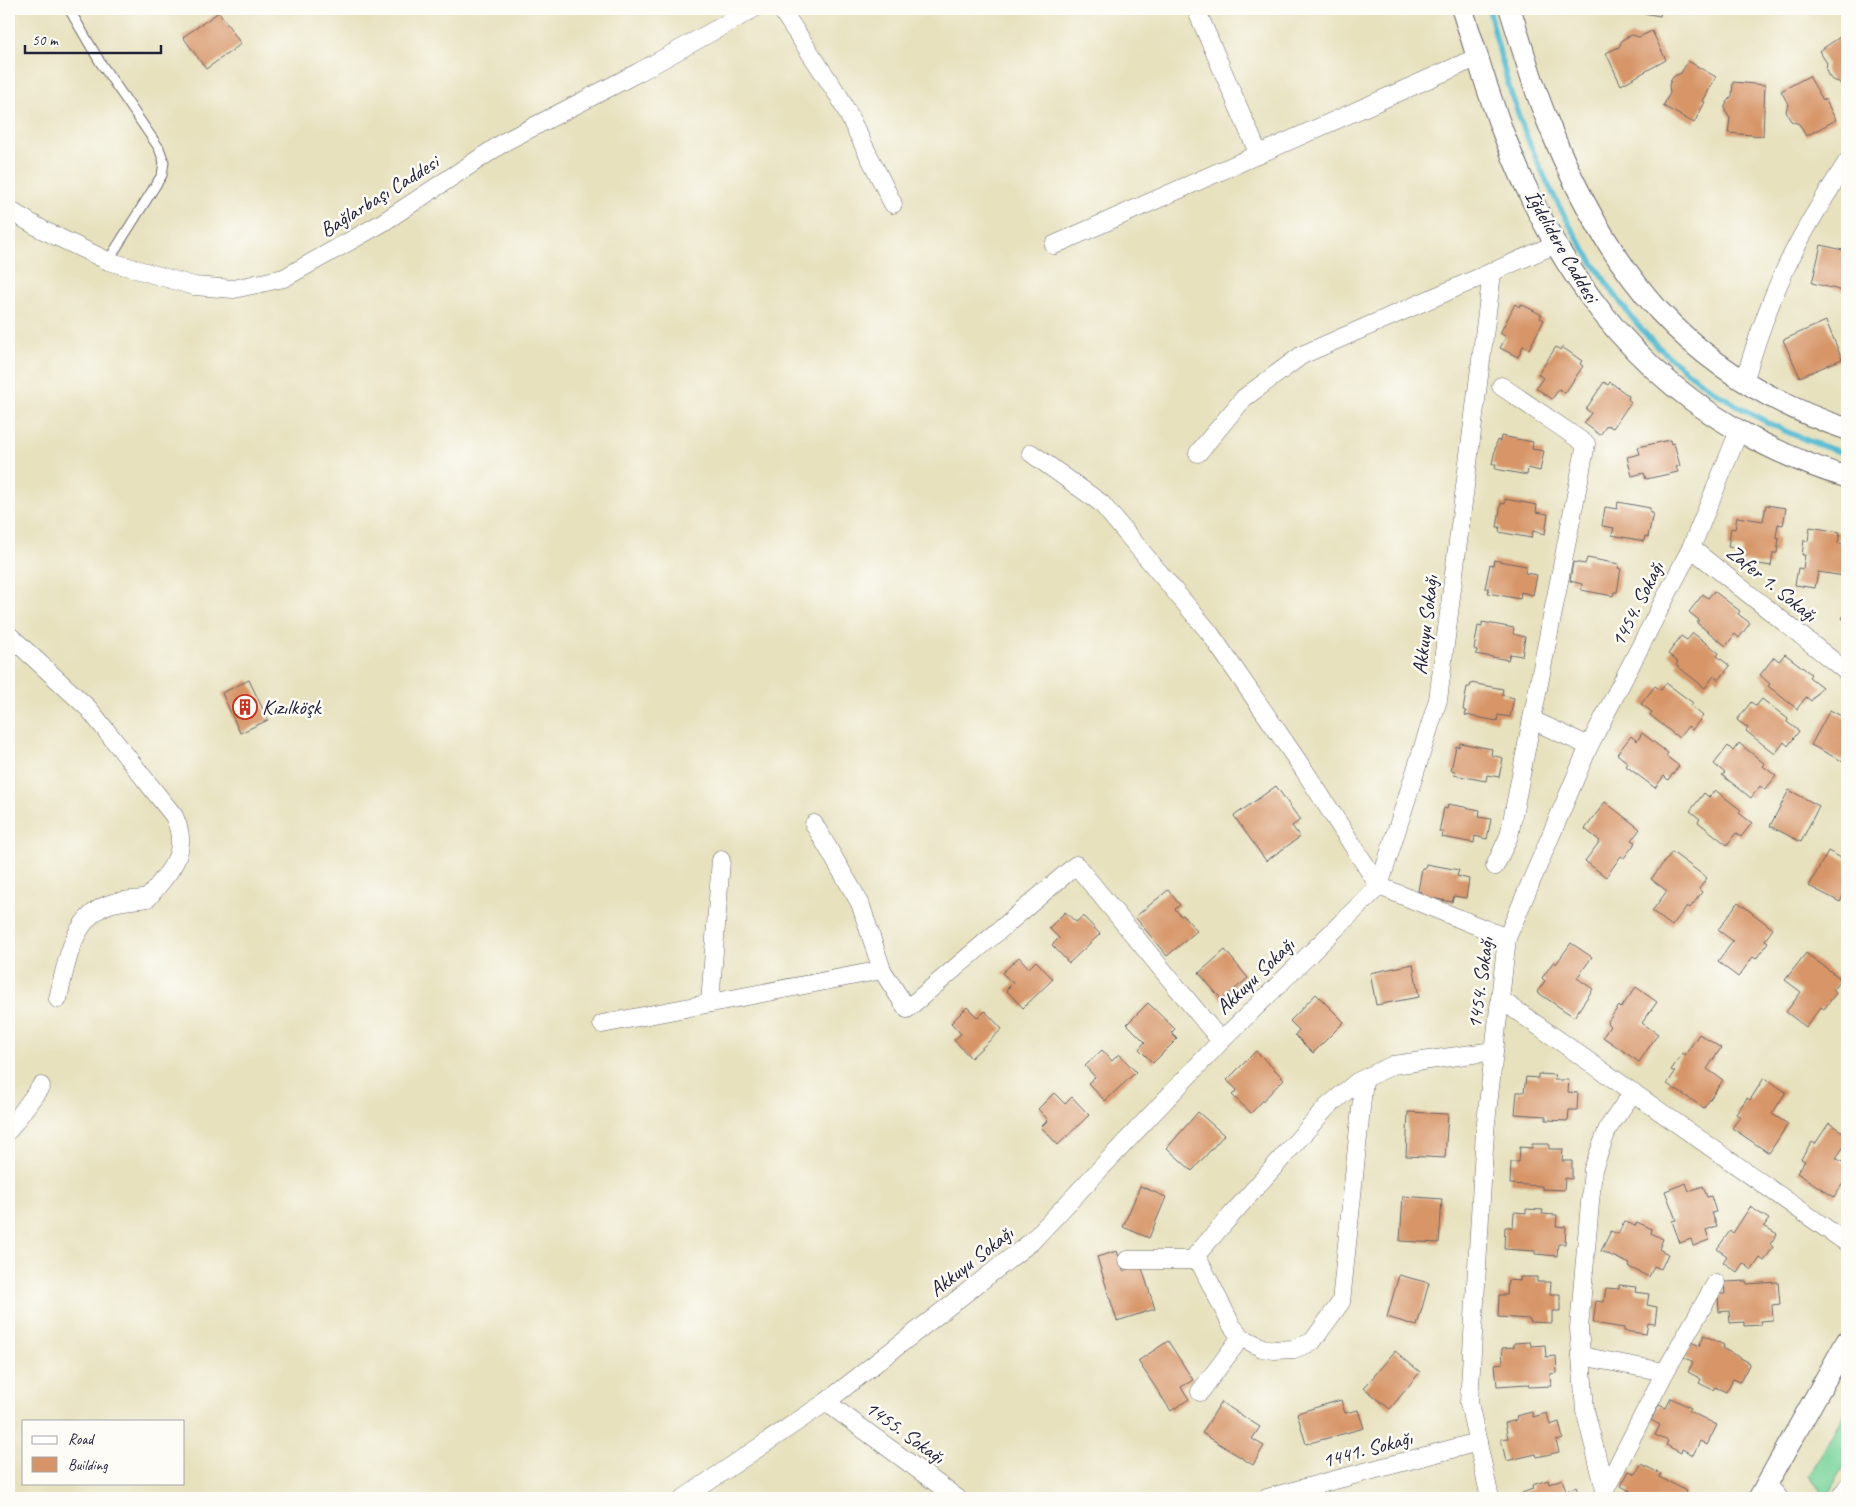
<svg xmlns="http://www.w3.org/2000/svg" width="1856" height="1507" font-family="Caveat,sans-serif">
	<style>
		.green { fill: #79d49b; stroke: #4e7b6b }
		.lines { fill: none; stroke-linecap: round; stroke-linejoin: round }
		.stream { stroke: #55bcd3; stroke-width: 5.5 }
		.building { fill: #d79567 }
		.service-casing { stroke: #676569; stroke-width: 11 }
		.minor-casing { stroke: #676569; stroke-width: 19 }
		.tertiary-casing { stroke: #676569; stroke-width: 23 }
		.service { stroke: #fff; stroke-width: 9 }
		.minor { stroke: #fff; stroke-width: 18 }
		.tertiary { stroke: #fff; stroke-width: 21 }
		.labels { text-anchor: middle; stroke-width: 5; stroke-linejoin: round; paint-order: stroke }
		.street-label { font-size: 21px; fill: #22223b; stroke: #fdfcf7 }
		.poi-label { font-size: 21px; fill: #22223b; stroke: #fdfcf7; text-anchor: start }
	</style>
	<rect width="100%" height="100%" fill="#fdfcf7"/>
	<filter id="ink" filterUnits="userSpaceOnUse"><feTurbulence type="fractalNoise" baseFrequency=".02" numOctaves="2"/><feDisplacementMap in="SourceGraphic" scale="10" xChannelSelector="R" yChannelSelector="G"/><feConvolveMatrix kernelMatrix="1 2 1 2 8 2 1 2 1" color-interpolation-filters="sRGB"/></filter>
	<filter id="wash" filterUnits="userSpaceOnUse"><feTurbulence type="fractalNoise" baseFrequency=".0096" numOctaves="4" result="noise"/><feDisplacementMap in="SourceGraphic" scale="20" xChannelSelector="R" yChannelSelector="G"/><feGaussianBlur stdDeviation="1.12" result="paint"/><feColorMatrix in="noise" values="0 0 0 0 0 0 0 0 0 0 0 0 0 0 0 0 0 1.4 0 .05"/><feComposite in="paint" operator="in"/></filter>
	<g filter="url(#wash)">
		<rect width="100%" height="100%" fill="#e7e1be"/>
		<!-- green -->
		<path class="green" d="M1847,1408V1461L1826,1498L1809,1476Z"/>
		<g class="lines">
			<!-- stream -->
			<path class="stream" d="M1489,9C1496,37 1502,65 1511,93C1533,160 1565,224 1606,282C1621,304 1636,325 1655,344C1708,394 1778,434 1847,454"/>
		</g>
		<g id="blocks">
			<!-- building -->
			<g class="building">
				<path d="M1621,9H1662L1660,16Z"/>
				<path d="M219,12L241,44L206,69L183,37Z"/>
				<path d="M1652,31L1666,60L1621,85L1606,53L1619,47L1622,40L1627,37L1632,35L1639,37Z"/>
				<path d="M1846,33L1847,35V94L1839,82L1832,80L1828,75L1826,70L1827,63L1819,51Z"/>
				<path d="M1688,61L1716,77L1703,101L1705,102L1694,123L1663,106L1670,93L1669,85L1671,80L1674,76L1681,73Z"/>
				<path d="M1809,76L1823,100L1825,99L1836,120L1806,136L1799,124L1791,121L1788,116L1786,111L1788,104L1781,91Z"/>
				<path d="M1733,82L1765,85L1763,136L1728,133L1730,118L1725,111V106L1727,101L1732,96Z"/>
				<path d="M1821,245L1847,251V292L1812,283Z"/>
				<path d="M1515,304L1519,307L1521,304L1542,315L1540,318L1544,320L1529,349L1523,346L1518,357L1500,348L1506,337L1500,333Z"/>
				<path d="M1826,321L1842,359L1800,377L1783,340Z"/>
				<path d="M1556,347L1560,350L1562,347L1582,361L1580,364L1583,366L1565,393L1559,389L1552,399L1536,388L1543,378L1538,374Z"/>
				<path d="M1604,382L1608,385L1610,382L1629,396L1628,399L1631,402L1613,428L1607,425L1600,435L1584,423L1591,413L1586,409Z"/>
				<path d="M1501,436L1533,442L1532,449L1544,451L1540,471L1528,468L1527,475L1495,469L1496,464H1492L1497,440L1500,441Z"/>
				<path d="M1670,440L1671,444L1674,443L1680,466L1676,467L1678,472L1646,479L1644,473L1632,476L1627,457L1640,454L1638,447Z"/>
				<path d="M1505,499L1537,505L1536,512L1548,514L1545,534L1533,531L1531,538L1499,532L1500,527H1497L1501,503L1505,504Z"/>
				<path d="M1618,502L1650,508V513H1653L1648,537L1645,536L1644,541L1612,535L1614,528L1602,526L1605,507L1617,509Z"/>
				<path d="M1766,505L1786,508L1783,525L1778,524L1776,537L1779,538L1777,553H1773L1771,566L1741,561L1743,549L1728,547L1731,528L1735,529L1737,517L1763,521Z"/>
				<path d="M1810,527L1840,532L1838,543L1847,545V564H1846L1844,576L1818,572L1815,588L1795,585L1798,568L1803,569L1805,555H1802L1804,540L1808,541Z"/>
				<path d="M1587,558L1619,564L1618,568L1621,569L1617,592H1614L1613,596L1581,590L1582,584L1570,581L1573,562L1585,564Z"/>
				<path d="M1494,560L1526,566L1525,573L1537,575L1533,595L1521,592L1520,599L1488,593L1489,588H1485L1490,564L1493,565Z"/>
				<path d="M1714,591L1740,611L1738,614L1750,623L1739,638L1735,634L1726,646L1697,623L1699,620L1689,612L1703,594L1708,598Z"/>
				<path d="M1847,611V623L1842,618Z"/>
				<path d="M1482,622L1514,628L1513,634L1525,637L1522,656L1510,654L1508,660L1476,654L1477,650L1474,649L1478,626L1482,627Z"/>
				<path d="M1693,633L1719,653L1717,656L1730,666L1719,680L1714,676L1705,688L1676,665L1678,662L1668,654L1681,636L1687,640Z"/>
				<path d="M1785,654L1811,674L1809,677L1822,687L1811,701L1806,697L1797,709L1768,686L1770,684L1760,675L1774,657L1779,661Z"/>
				<path d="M249,680L268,720L240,733L222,693Z"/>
				<path d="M1471,683L1503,689L1502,695L1514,698L1510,717L1498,715L1497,721L1465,715L1466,711L1463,710L1467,687H1470Z"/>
				<path d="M1666,683L1693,703L1691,706L1703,716L1692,730L1688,726L1679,738L1650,715L1652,712L1641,704L1655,686L1661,690Z"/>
				<path d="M1762,699L1788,719L1787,722L1799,731L1788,746L1784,742L1775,754L1746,731L1748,728L1737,720L1751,702L1756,706Z"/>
				<path d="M1830,710L1847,719V751L1842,761L1811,745Z"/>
				<path d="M1642,733L1668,753L1666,756L1679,766L1668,780L1664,776L1655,788L1626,766L1628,763L1617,754L1631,736L1637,741Z"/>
				<path d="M1460,743L1492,749L1491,755L1503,758L1499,777L1487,775L1486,781L1454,775L1455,771L1451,770L1456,746L1459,747Z"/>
				<path d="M1739,743L1765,764L1763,766L1776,776L1765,790L1760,786L1751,798L1722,775L1725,773L1714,764L1728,746L1733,751Z"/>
				<path d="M1276,786L1300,820L1292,826L1300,837L1266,861L1234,816Z"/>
				<path d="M1715,790L1741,810L1739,813L1752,823L1741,837L1736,833L1727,845L1698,822L1700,819L1690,811L1704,793L1709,797Z"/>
				<path d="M1789,790L1819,806L1801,842L1770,826Z"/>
				<path d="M1605,802L1640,829L1632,840L1636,842L1624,858L1621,856L1606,877L1585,861L1600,841L1585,829Z"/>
				<path d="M1448,804L1480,810L1479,817L1491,819L1487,839L1475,836L1474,843L1442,837L1443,832H1439L1444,808L1447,809Z"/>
				<path d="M1828,851L1847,861V888L1840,902L1809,886Z"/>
				<path d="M1672,852L1707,878L1699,889L1702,892L1690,908L1687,906L1672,926L1652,911L1667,891L1651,879Z"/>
				<path d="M1426,864L1459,870L1457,876L1469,879L1466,898L1454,896L1452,902L1420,896L1421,892L1418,891L1422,868H1425Z"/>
				<path d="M1168,890L1180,905L1175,909L1181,916L1183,915L1197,931L1167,956L1135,917Z"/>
				<path d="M1738,902L1773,929L1765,940L1768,942L1756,959L1753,957L1738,977L1718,962L1733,941L1718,930Z"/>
				<path d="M1065,912L1076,922L1083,916L1100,934L1069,963L1052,945L1059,938L1049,928Z"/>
				<path d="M1571,943L1592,957L1577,978L1593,989L1574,1017L1537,992L1545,981L1542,978L1554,961L1556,964Z"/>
				<path d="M1225,950L1248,978L1222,1000L1199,973Z"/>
				<path d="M1806,953L1841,979L1833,990L1836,993L1824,1009L1821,1007L1806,1027L1786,1012L1801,992L1785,980Z"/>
				<path d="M1019,957L1029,968L1036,961L1053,979L1023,1008L1006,990L1013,983L1002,973Z"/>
				<path d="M1413,964L1419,997L1376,1005L1370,973Z"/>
				<path d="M1636,987L1657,1002L1642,1023L1658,1034L1639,1062L1603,1037L1610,1026L1607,1023L1619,1006L1621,1008Z"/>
				<path d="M1316,994L1344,1022L1313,1053L1295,1035L1299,1030L1290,1021Z"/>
				<path d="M1148,1003L1175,1029L1171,1033L1177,1039L1153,1063L1139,1049L1145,1042L1127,1024Z"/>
				<path d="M967,1007L978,1018L985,1011L1002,1029L971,1058L954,1040L961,1034L951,1023Z"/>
				<path d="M1699,1034L1721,1048L1707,1069L1723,1080L1704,1108L1667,1084L1675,1072L1671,1070L1683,1053L1685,1055Z"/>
				<path d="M1102,1050L1112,1061L1119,1054L1136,1072L1105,1101L1088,1083L1095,1077L1085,1066Z"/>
				<path d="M1256,1051L1284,1079L1251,1113L1232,1095L1237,1090L1227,1080Z"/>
				<path d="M1538,1074L1555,1075L1554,1080H1569L1568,1092L1578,1093L1577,1110H1569L1568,1121L1546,1120V1116L1515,1114L1517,1092H1524L1526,1077L1538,1078Z"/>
				<path d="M1764,1078L1786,1092L1772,1114L1788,1124L1769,1153L1732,1128L1740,1117L1736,1114L1747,1098L1750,1100Z"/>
				<path d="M1054,1093L1065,1104L1072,1097L1089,1115L1058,1145L1041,1127L1048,1120L1038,1109Z"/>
				<path d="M1198,1112L1224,1135L1192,1171L1167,1148Z"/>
				<path d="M1408,1112L1448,1114L1445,1158L1406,1156Z"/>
				<path d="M1829,1123L1847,1135V1142L1836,1158L1847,1165V1177L1834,1197L1797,1173L1805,1161L1801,1159L1812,1142L1815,1144Z"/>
				<path d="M1532,1144H1549V1149H1563L1562,1161H1572V1179L1565,1178L1564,1190L1542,1189V1186L1510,1184L1511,1162H1519L1520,1147L1532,1148Z"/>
				<path d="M1686,1183L1689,1191L1703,1186L1707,1197L1711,1196L1716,1212L1712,1213L1717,1226L1706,1230L1709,1240L1693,1246L1691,1239L1680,1243L1672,1221L1676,1220L1665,1191Z"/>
				<path d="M1140,1186L1166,1197L1149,1238L1123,1227Z"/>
				<path d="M1403,1196L1442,1199L1439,1243L1400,1241Z"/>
				<path d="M1750,1207L1769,1219L1764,1226L1777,1234L1770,1244L1773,1247L1764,1261L1760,1258L1752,1270L1743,1263L1737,1272L1723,1262L1727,1256L1717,1249L1730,1231L1733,1233Z"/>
				<path d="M1526,1209L1543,1210L1542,1214L1557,1215L1556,1226L1566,1227L1565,1244H1558L1557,1256L1535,1254V1251L1504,1249L1505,1227H1513L1514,1212L1526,1213Z"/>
				<path d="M1624,1221L1635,1226L1637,1222L1652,1229L1651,1233L1663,1239L1659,1249L1668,1254L1661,1269L1654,1266L1649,1277L1629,1267L1630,1264L1601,1251L1611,1231L1618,1234Z"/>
				<path d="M1117,1251L1123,1271L1141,1265L1155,1309L1117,1321L1097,1257Z"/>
				<path d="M1399,1275L1429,1283L1417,1326L1387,1317Z"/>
				<path d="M1520,1277H1537V1282H1551L1550,1294H1560V1311H1552V1323L1530,1322V1319L1498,1317L1499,1295H1507L1508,1280L1520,1281Z"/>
				<path d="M1746,1281L1747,1284L1778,1282L1780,1304L1772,1305L1773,1320L1760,1321L1761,1325L1744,1326V1322L1730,1323L1729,1311L1719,1312L1718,1294H1725L1724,1282Z"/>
				<path d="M1619,1285L1636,1287L1635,1292L1649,1294L1647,1305L1657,1307L1655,1324L1648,1323L1646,1334L1624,1331V1328L1593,1323L1596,1301L1604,1302L1606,1288L1619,1289Z"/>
				<path d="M1704,1335L1724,1345L1722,1348L1750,1363L1740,1382L1733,1379L1726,1392L1715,1387L1713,1390L1699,1383L1701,1379L1688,1372L1693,1362L1684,1357L1692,1342L1699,1346Z"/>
				<path d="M1168,1341L1193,1380L1181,1387L1189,1399L1171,1411L1138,1361Z"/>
				<path d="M1530,1342L1531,1346L1545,1345L1546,1357L1556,1356L1557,1373L1550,1374L1551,1386L1529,1387L1528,1384L1497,1386L1495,1364L1503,1363L1502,1348L1514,1347V1343Z"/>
				<path d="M1395,1351L1420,1372L1390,1409L1364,1388Z"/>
				<path d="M1671,1398L1691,1408L1689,1411L1717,1425L1707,1445L1700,1441L1693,1455L1682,1449L1681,1453L1666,1445L1668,1441L1655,1435L1660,1425L1651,1420L1659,1405L1666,1408Z"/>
				<path d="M1341,1400L1345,1413L1358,1410L1364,1428L1306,1444L1297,1413Z"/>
				<path d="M1221,1402L1260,1427L1252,1439L1264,1446L1253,1465L1202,1433Z"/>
				<path d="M1532,1412L1533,1417L1547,1413L1550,1425L1559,1422L1563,1439L1556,1441L1559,1452L1537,1457L1536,1454L1506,1461L1501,1439L1508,1438L1505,1423L1517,1420L1516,1416Z"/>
				<path d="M1641,1464L1661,1474L1659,1477L1687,1491L1684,1498H1627L1630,1491L1621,1486L1629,1471L1636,1474Z"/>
				<path d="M1562,1479L1566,1490L1576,1487L1580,1498H1523L1522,1493L1533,1489L1532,1485L1548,1480L1549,1484Z"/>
			</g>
		</g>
	</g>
	<g filter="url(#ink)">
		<use href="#blocks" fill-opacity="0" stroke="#676569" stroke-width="1"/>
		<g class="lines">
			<defs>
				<path id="service" d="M69,9L100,62L159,148L164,162L162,175L108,261"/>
				<g id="minor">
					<path d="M781,9L840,98L893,204"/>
					<path d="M1196,9L1259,155"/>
					<path d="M9,210L43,230L108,261L194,286L234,289L284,278L382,223L506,141L639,72L753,9"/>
					<path d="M1054,245L1478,57"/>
					<path d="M1744,382C1755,345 1767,309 1783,274C1801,234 1824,198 1847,162"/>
					<path d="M1031,453L1101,503L1209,632L1304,770L1379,886L1507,938"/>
					<path d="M1198,453L1244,398L1302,355L1556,244"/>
					<path d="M1691,548L1847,672"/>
					<path d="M9,635L89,709L174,816C191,853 170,870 148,898C137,900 124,900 113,903C72,914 66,965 58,999"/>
					<path d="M1532,720L1589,746"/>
					<path d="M814,824L860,903L882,970"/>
					<path d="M1495,866L1509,836L1586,444L1501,386"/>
					<path d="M1500,999L1847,1243"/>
					<path d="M710,1003L721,860"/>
					<path d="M602,1024L882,970L907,1009L1076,865L1221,1041"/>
					<path d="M1364,1079L1341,1302L1312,1342L1294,1349L1274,1350L1262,1348L1241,1337L1232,1326L1196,1255L1327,1107L1357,1082L1393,1065L1494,1051"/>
					<path d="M9,1130L41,1086"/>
					<path d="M1127,1260H1198"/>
					<path d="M1581,1356L1665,1372"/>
					<path d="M1200,1392L1241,1337"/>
					<path d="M826,1402L957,1498"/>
					<path d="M1767,1484L1779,1498"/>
					<path d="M1605,1490L1585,1410L1579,1328L1593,1169L1608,1128L1633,1092"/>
					<path d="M1605,1490L1665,1372L1716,1283"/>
					<path d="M684,1498L826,1402L1031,1242L1221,1041L1379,886L1438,700L1492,273"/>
					<path d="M1267,1498L1478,1442"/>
					<path d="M1490,1498L1469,1403L1485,1131L1507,938L1589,746L1691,548L1739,431"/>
					<path d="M1841,1498L1847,1487"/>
				</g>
				<g id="tertiary">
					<path d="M1462,9C1476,51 1488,94 1504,135C1554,265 1630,375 1756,440C1785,455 1816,468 1847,477"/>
					<path d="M1510,9C1522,46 1532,84 1547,120C1607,272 1688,376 1847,429"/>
					<path d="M1759,1498L1847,1341"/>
				</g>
			</defs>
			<!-- service casing -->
			<use href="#service" class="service-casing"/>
			<!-- minor casing -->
			<use href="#minor" class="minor-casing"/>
			<!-- tertiary casing -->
			<use href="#tertiary" class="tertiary-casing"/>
			<!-- service -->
			<use href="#service" class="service"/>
			<!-- minor -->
			<use href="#minor" class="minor"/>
			<!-- tertiary -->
			<use href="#tertiary" class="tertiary"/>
		</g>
	</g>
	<!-- icons -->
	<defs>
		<symbol id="building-ring" viewBox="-11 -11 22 22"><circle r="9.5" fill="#fdfcf7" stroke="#c8321e" stroke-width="1.5"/><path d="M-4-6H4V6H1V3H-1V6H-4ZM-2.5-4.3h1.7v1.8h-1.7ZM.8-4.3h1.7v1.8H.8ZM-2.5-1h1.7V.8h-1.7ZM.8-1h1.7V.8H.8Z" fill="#c8321e"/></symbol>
	</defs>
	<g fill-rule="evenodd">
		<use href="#building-ring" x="231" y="693" width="28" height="28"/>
	</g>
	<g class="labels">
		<!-- street labels -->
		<g class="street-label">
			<text transform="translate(379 196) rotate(-32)" y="7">Bağlarbaşı Caddesi</text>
			<text transform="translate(1562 246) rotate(60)" y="7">İğdelidere Caddesi</text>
			<text transform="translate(1772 583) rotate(39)" y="7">Zafer 1. Sokağı</text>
			<text transform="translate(1637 604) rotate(-63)" y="7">1454. Sokağı</text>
			<text transform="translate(1425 625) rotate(-83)" y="7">Akkuyu Sokağı</text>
			<text transform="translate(1255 976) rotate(-44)" y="7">Akkuyu Sokağı</text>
			<text transform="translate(1480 983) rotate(-82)" y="7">1454. Sokağı</text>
			<text transform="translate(971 1261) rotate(-38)" y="7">Akkuyu Sokağı</text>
			<text transform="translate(905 1432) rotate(36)" y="7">1455. Sokağı</text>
			<text transform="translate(1367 1449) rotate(-15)" y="7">1441. Sokağı</text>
		</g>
		<!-- poi labels -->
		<g class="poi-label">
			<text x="262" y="714">Kızılköşk</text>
		</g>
	</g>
	<!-- margin -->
	<rect width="1856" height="1507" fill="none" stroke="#fdfcf7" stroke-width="30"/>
	<!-- legend -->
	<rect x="22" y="1420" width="162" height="65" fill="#fdfcf7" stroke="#a5a5ac"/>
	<rect x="32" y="1436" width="25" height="8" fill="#ffffff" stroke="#a5a5ac"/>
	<text x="68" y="1444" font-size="15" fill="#22223b">Road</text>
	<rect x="32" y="1457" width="25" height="15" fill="#d79567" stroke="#a5a5ac"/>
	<text x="68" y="1470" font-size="15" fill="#22223b">Building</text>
	<!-- scale -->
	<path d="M25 45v8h136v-8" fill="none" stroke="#22223b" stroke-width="2.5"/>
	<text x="32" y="45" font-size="15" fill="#22223b" stroke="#fdfcf7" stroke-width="4" paint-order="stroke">50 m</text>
</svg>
